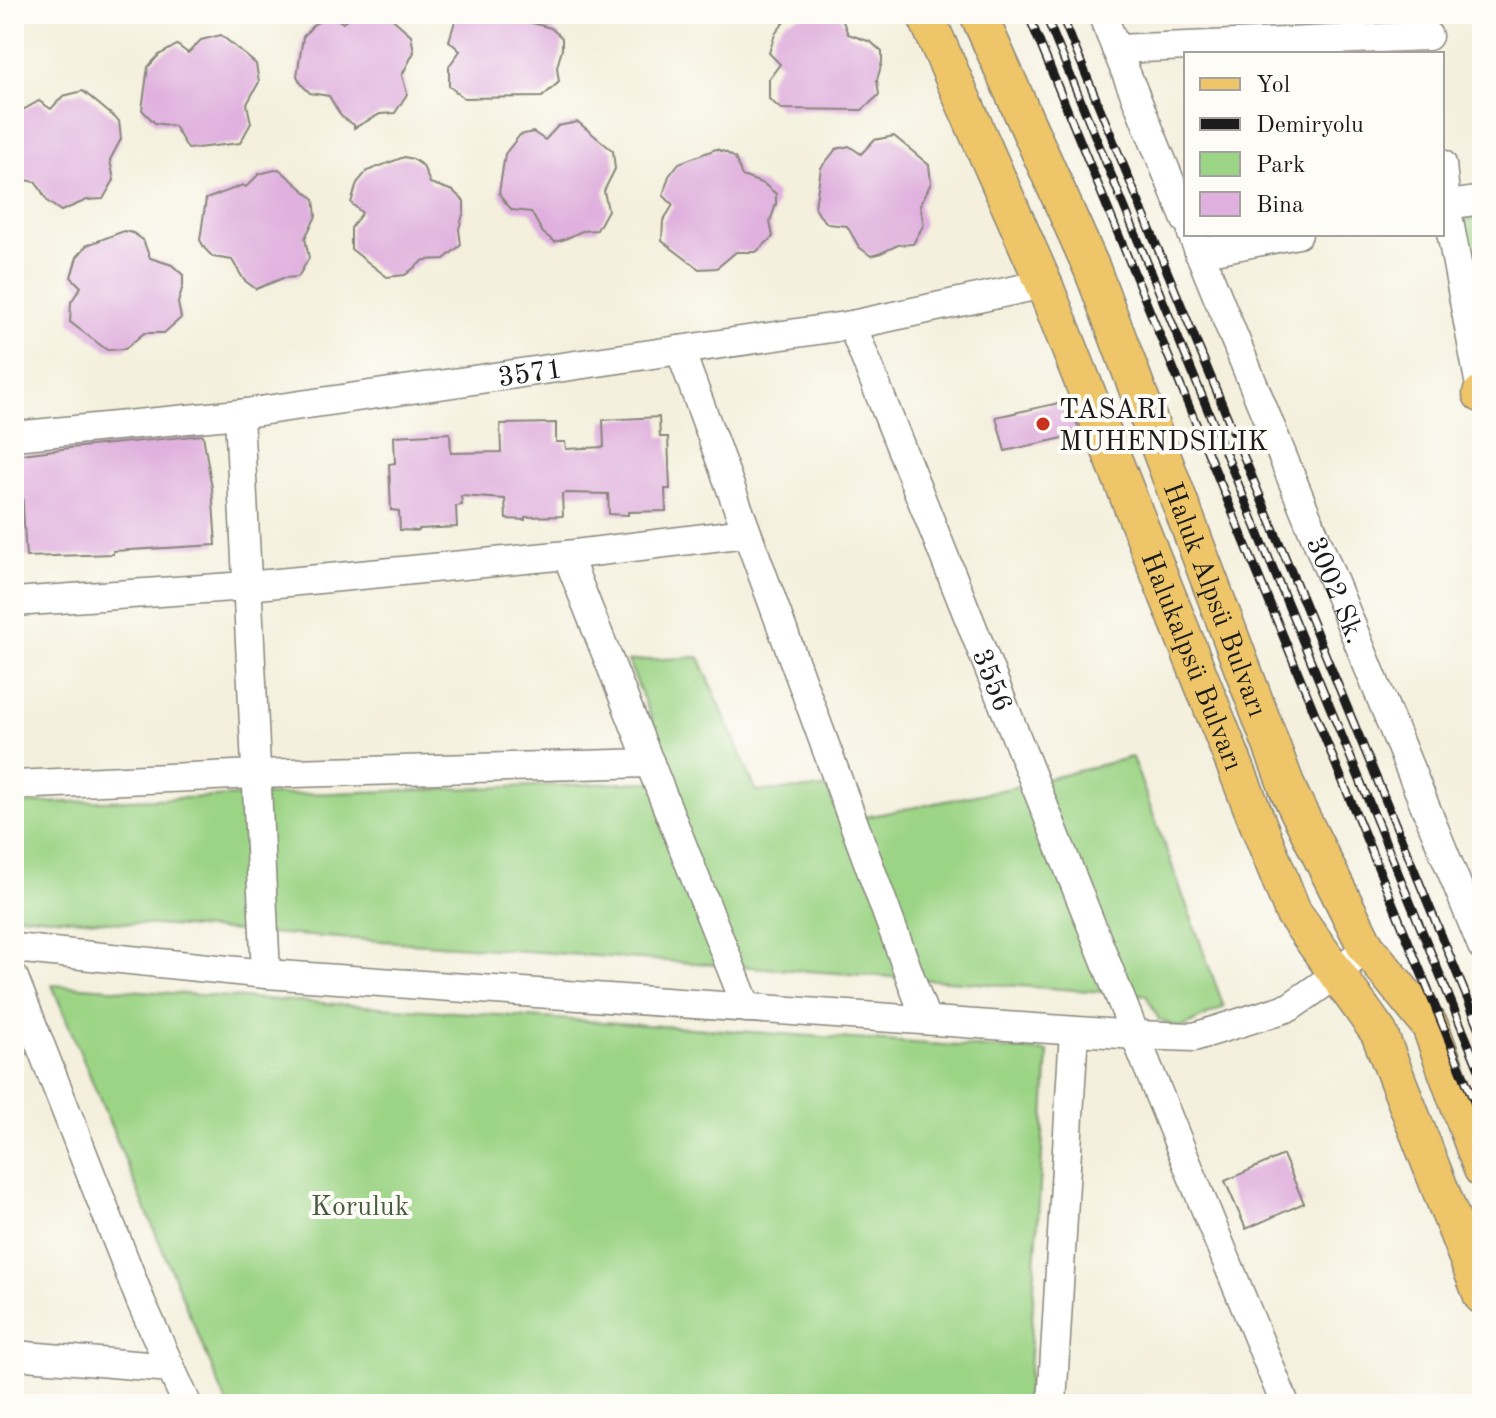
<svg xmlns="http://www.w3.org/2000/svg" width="1496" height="1418" font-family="'Old Standard TT',serif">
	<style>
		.green { fill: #9cd485; stroke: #5c7850; stroke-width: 2 }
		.building { fill: #e0b1de }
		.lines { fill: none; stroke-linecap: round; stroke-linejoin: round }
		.minor-casing { stroke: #88867c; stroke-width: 31 }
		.major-casing { stroke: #88867c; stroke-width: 39 }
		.minor { stroke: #fff; stroke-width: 28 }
		.major { stroke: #eec569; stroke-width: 36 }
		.rail-casing { stroke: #1c1c1c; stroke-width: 9 }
		.rail { stroke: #fdfcf7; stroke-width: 6; stroke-dasharray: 18; stroke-linecap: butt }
		.poi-dot { fill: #c8321e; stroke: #fdfcf7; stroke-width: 3 }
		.labels { text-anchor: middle; stroke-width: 8; stroke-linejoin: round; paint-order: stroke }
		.street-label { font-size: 28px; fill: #1c1c1c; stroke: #fdfcf7 }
		.poi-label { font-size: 28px; fill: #1c1c1c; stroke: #fdfcf7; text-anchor: start }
		.park-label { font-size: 28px; fill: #495c41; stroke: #fdfcf7 }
	</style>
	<rect width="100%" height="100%" fill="#fdfcf7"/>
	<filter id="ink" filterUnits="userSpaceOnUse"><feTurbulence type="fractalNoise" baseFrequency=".0125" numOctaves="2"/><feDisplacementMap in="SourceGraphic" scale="16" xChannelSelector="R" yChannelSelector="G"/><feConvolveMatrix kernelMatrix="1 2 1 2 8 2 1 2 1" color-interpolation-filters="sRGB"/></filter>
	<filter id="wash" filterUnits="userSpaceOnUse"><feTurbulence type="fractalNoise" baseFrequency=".006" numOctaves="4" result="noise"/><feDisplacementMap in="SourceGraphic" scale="32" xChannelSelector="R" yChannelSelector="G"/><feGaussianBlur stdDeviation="1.8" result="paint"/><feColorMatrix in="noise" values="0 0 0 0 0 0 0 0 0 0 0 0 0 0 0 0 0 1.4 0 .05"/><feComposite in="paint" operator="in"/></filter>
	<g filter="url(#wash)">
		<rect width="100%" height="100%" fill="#f4f0dd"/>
		<!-- green -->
		<g class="green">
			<path d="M1482,218V360L1464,220Z"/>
			<path d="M699,657L756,791L827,788L840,822L1016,787L1132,757L1224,1007L1181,1028L1160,1021L1146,995L14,915V804L677,781L628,661Z"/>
			<path d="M52,985L1048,1052L1027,1404H227Z"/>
		</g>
		<g id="blocks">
			<!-- building -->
			<g class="building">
				<path d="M352,14H387L411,35L414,52L402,75L407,94L395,113L380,114L354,128V125L341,116L329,96L310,93L302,85L297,76L303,37L313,25L331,15L343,23Z"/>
				<path d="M461,14H525L528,22L551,28L562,38V49L557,67L559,82L542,97L464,98L449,86V66L460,51L449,41L455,21Z"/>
				<path d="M805,14H840L848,34L871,42L882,52V62L877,80L879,95L862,110L781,109L769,99V79L780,64L769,53L775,34L785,21Z"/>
				<path d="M221,35L256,64L259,82L247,104L251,123L240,143L188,149L174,126L155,123L142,110L148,67L159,55L177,45L188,53L201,40Z"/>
				<path d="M83,91L119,121L121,139L110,160L114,180L103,199L87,200L61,211L48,202L36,182L14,178V119L21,111L39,101L51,109L63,96Z"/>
				<path d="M578,122L613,151L615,169L604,191L608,210L597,230L582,231L565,239L555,242L543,233L531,212L512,210L504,201L499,193L505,154L520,135L533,132L545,140L558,126Z"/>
				<path d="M894,136L929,165L931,183L920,205L924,224L913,244L898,245L881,253L871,256L859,247L847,226L828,224L819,215L815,207L821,168L836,149L849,146L861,154L874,140Z"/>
				<path d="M716,149L725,152L735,158L742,176L764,184L776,194V204L770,222L773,237L756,252H736L717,268L699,269L662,241L663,221L673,205L663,195L669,176L679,163Z"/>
				<path d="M404,157L413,159L423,166L430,183L453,191L464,201V211L459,229L461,245L444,259L424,260L405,275L387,277L351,249V228L362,213L351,203L357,183L367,171Z"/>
				<path d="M279,169L314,199L316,216L305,238L309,258L298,277L283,278L256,289L244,280L232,260L213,257L205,249L200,240L206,199L243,185L246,187L259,174Z"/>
				<path d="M124,231L133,233L143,240L150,258L172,265L183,275V285L178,303L181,318L164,333H144L125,349L107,350L70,322L71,302L81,287L71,277L77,257L87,245Z"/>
				<path d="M1068,401L1081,434L1005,451L996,417Z"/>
				<path d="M659,417L660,437H668L670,489H665L666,511L628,512V515L609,514L608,494L567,493L562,494L563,516L525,517V520L506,519L505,499L461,496L462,505L456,506L457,527L419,529V531L400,530L399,511L391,510L389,464L395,463L394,436L450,433L451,453L501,452L500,424L556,423V442H565L566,449L604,447L603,420Z"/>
				<path d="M203,435L212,488L216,545L113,551V554L26,557L22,489L14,491V455L70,448Z"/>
				<path d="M1283,1155L1304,1203L1246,1229L1225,1181Z"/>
			</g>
		</g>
	</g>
	<g filter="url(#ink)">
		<use href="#blocks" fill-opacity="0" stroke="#88867c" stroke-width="2"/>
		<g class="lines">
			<defs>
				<g id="minor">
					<path d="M1102,14L1186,220"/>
					<path d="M1116,49L1428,36"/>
					<path d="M1442,164L1446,205L1482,397"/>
					<path d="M1442,206L1482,200"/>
					<path id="s1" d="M1192,234L1482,946"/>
					<path d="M1199,253L1298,234"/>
					<path id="s2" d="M852,325L1157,1090L1285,1404"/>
					<path d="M680,350L926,1020"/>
					<path d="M239,414L266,974"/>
					<path id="s3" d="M14,436L239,414L852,325L1044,284"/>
					<path d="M567,555L747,1008"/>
					<path d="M14,602L247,586L567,555L746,533"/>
					<path d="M14,785L256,774L650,763"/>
					<path d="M14,948L266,974L1135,1035L1194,1037L1290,1007L1337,974L1366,947"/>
					<path d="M14,978L141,1302L187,1404"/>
					<path d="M14,1355L171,1368"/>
					<path d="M1052,1404L1074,1031"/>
				</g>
				<g id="major">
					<path id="s4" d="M925,14L1044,284L1293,912L1379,1033L1482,1296"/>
					<path id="s5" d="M978,14L1092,269L1289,792L1366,947L1430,1026L1482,1169"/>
					<path d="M1481,394H1482"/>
				</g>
			</defs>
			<!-- minor casing -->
			<use href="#minor" class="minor-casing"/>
			<!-- major casing -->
			<use href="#major" class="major-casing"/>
			<!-- minor -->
			<use href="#minor" class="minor"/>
			<!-- major -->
			<use href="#major" class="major"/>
			<defs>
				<g id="rail">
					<path d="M1028,14L1482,1121"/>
					<path d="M1045,14L1482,1077"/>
					<path d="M1061,14L1482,1034"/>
				</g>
			</defs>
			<!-- rail casing -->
			<use href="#rail" class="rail-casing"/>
			<!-- rail -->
			<use href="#rail" class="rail"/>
		</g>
	</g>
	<!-- markers -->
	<circle class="poi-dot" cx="1043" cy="424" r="8"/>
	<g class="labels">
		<!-- street labels -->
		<g class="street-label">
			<text dy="10" stroke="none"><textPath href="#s3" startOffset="520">3571</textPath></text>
			<text dy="10" stroke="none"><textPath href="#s1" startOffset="384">3002 Sk.</textPath></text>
			<text dy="10" stroke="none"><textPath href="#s5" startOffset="632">Haluk Alpsü Bulvarı</textPath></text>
			<text dy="10" stroke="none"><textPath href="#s4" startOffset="700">Halukalpsü Bulvarı</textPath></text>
			<text dy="10" stroke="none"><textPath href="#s2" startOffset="382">3556</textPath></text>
		</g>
		<!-- poi labels -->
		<g class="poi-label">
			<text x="1059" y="418">TASARI<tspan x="1059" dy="32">MUHENDSILIK</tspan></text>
		</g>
		<!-- park labels -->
		<g class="park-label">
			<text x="360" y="1215">Koruluk</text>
		</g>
	</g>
	<!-- margin -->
	<rect width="1496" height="1418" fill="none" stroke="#fdfcf7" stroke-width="48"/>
	<!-- legend -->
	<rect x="1184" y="52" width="260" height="184" fill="#fdfcf7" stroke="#a3a29f" stroke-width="2"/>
	<rect x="1200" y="78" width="40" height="12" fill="#eec569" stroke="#a3a29f" stroke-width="2"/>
	<text x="1256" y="92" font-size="24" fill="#1c1c1c">Yol</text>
	<rect x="1200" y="118" width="40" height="12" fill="#1c1c1c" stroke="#a3a29f" stroke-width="2"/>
	<text x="1256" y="132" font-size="24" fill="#1c1c1c">Demiryolu</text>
	<rect x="1200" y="152" width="40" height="24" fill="#9cd485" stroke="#a3a29f" stroke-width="2"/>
	<text x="1256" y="172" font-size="24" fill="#1c1c1c">Park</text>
	<rect x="1200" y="192" width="40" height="24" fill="#e0b1de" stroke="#a3a29f" stroke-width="2"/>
	<text x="1256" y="212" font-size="24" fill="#1c1c1c">Bina</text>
</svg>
